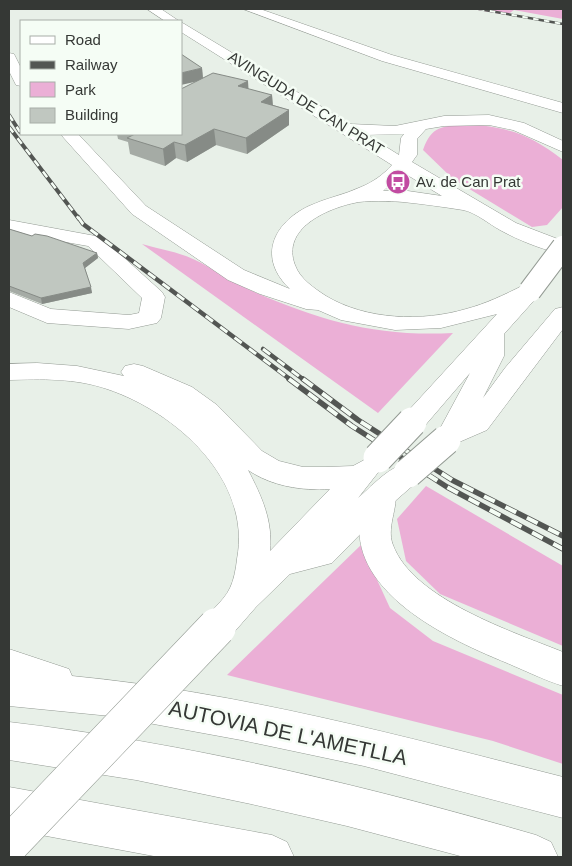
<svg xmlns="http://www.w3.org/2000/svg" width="572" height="866" font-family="Helvetica,sans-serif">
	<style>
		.green { fill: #ebafd6 }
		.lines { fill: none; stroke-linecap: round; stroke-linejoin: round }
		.minor-casing { stroke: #939a93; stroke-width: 1 }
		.highway-casing { stroke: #939a93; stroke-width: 1 }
		.minor { fill: #fff; fill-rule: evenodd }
		.highway { fill: #fff; fill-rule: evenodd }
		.rail-far3-casing { stroke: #535653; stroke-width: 2.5 }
		.rail-far2-casing { stroke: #535653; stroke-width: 4 }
		.rail-far1-casing { stroke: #535653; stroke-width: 4.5 }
		.rail-casing { stroke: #535653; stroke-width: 5.5 }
		.rail-far3 { stroke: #f5fdf5; stroke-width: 2; stroke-dasharray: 5.5; stroke-linecap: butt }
		.rail-far2 { stroke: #f5fdf5; stroke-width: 2.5; stroke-dasharray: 7; stroke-linecap: butt }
		.rail-far1 { stroke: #f5fdf5; stroke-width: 3; stroke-dasharray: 9; stroke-linecap: butt }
		.rail { stroke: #f5fdf5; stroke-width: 4; stroke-dasharray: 12; stroke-linecap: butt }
		.minor-bridge-far2-casing { stroke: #939a93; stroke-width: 24; stroke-linecap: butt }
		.minor-bridge-far1-casing { stroke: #939a93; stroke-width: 31; stroke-linecap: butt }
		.minor-bridge-casing { stroke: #939a93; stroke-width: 39; stroke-linecap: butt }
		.minor-bridge-far2 { stroke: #fff; stroke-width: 22 }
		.minor-bridge-far1 { stroke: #fff; stroke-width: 29 }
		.minor-bridge { stroke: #fff; stroke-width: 38 }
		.wall { fill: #a5aba5 }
		.shaded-wall { fill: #868b86 }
		.building { fill: #c0c7c0; stroke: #868b86 }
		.labels { text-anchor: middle; stroke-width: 5; stroke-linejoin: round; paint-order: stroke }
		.far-street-label { font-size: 15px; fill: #353835; stroke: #f5fdf5 }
		.far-poi-label { font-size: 15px; fill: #353835; stroke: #f5fdf5; text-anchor: start }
		.near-street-label { font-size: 21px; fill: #353835; stroke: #f5fdf5 }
	</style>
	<rect width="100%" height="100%" fill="#e8f0e8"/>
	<!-- green -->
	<g class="green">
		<path d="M472,9H563V19L514,10L507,15Z"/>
		<path d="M466,124C508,127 529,134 563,160V207L547,225L532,227L453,179L423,150C432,125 442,127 466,124Z"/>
		<path d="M142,244C159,249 178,252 193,259C213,268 231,281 250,290C320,321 377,337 453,333L378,413Z"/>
		<path d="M426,486L563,566V646L440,594L406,561L397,519Z"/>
		<path d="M361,545L390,608L433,641L563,695V764L493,741L227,675Z"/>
	</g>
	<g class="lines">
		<defs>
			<g id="minor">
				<path d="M147,9H161L179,21H165Z"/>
				<path d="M181,22L350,124L395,126L444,116L489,115L524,123L563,141V152L513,130L489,125L444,126L426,129L417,139V155L412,162L516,223L563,241V254C543,250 518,240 500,230C489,224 475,212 463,210C444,207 423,204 403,202C391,201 365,200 354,203C326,209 281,229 295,265C300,279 314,288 326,296C366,320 422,322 466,309C485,304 504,295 522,286L530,284L538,286L541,291L538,296L504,334V356L483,398L505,368L555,309L563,307V329L487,430L450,446L440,443L436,436L470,373L422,429L412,432L402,429L398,422L497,314L441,328L395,330L341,320L318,310L306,309L260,294L228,280L132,214L63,137L61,134H78L146,206L244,270L290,289C257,258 273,223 309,206C326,198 344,195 361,187C373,182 383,175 392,165L181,32ZM404,134L401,138L399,155L367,135ZM404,173L442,196L401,190L383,191Z"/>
				<path d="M9,53L14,54L21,68V86L16,85L9,71Z"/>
				<path d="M9,220L101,237L162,292L165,297L161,318L157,323L129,329L47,323L9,307V292L51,309L129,315L139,313L142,298L88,246L9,232Z"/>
				<path d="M37,363L77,366L124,376L121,372L125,366L134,364L143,366L192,387L217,405L262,451L279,461L303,467H326L353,466L366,459L376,462L380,470L358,498C375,484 395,458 418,465L422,473L418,481L378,516L332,563L290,574L256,607L229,638L217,643L205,638L200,627C207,612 223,603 230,588C234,580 236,568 237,559C252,480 176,412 107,389C75,378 41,379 9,380V364ZM248,470C271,486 302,491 330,489L270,551C273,521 262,497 248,470Z"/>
			</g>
			<g id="highway">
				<path d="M243,9H260L392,55L563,103V113L382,61Z"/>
				<path d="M382,482L393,486C402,503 385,525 393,545C413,599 513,632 563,652V686C544,680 526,671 507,663C438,635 322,579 371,486Z"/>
				<path d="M9,649L69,669L72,676C239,692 402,736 563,777V818L364,766L241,740L110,716L9,706Z"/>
				<path d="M9,722C187,743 364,785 536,835L551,842L558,857H464L347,826L251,804L136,780L9,760Z"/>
				<path d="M9,787L272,835L287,842L294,857H159L9,829Z"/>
			</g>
		</defs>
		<!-- minor casing -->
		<use href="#minor" class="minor-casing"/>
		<!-- highway casing -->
		<use href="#highway" class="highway-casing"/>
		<!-- minor -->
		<use href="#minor" class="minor"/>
		<!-- highway -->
		<use href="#highway" class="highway"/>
		<defs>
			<path id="rail-far3" d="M479,9L563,24"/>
			<g id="rail-far2">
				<path d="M9,115L20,132"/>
				<path d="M9,127L79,219"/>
			</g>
			<g id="rail-far1">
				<path d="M78,217L83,224L291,380"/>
				<path d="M263,349L304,380"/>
			</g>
			<g id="rail">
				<path d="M289,379L352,426L447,487L563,549"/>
				<path d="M303,379L358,420L452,480L563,536"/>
			</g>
		</defs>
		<!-- rail-far3 casing -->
		<use href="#rail-far3" class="rail-far3-casing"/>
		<!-- rail-far2 casing -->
		<use href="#rail-far2" class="rail-far2-casing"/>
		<!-- rail-far1 casing -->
		<use href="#rail-far1" class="rail-far1-casing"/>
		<!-- rail casing -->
		<use href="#rail" class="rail-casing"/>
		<!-- rail-far3 -->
		<use href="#rail-far3" class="rail-far3"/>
		<!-- rail-far2 -->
		<use href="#rail-far2" class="rail-far2"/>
		<!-- rail-far1 -->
		<use href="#rail-far1" class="rail-far1"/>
		<!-- rail -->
		<use href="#rail" class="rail"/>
		<defs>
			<path id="minor-bridge-far2" d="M530,291L563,247"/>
			<g id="minor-bridge-far1">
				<path d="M378,458L412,422"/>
				<path d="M408,473L446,440"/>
			</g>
			<path id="minor-bridge" d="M9,845L217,627"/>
		</defs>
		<!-- minor-bridge-far2 casing -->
		<use href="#minor-bridge-far2" class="minor-bridge-far2-casing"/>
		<!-- minor-bridge-far1 casing -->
		<use href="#minor-bridge-far1" class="minor-bridge-far1-casing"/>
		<!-- minor-bridge casing -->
		<use href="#minor-bridge" class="minor-bridge-casing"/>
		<!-- minor-bridge-far2 -->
		<use href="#minor-bridge-far2" class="minor-bridge-far2"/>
		<!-- minor-bridge-far1 -->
		<use href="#minor-bridge-far1" class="minor-bridge-far1"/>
		<!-- minor-bridge -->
		<use href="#minor-bridge" class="minor-bridge"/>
	</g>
	<!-- wall -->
	<g class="wall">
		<path d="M202,68L203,78L248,81V89L272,95L273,105L289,110V125L247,154L216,145L187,162L176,158L165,166L130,154L128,142L118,139L117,134H181L196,81Z"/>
		<path d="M9,229L32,236L97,253L98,258L85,268L92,293L42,304L9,291Z"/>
	</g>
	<!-- shaded-wall -->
	<g class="shaded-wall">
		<path d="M202,68L203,80L181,85V73Z"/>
		<path d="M248,81L249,96L238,86Z"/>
		<path d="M272,95L273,110L261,102Z"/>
		<path d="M289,110V125L247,154L246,138Z"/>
		<path d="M214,129L216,145L187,162L185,145Z"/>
		<path d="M174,142L176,158L165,166L163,149Z"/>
		<path d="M97,253L98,258L85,268L83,263Z"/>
		<path d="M91,287L92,293L42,304L41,298Z"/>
	</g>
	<!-- building -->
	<g class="building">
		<path d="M181,54L202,68L181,73Z"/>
		<path d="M213,73L248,81L238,86L272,95L261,102L289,110L246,138L214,129L185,145L174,142L163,149L127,138L135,134H181V89Z"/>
		<path d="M9,229L32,236L35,234L47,236L97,253L83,263L91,287L41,298L9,286Z"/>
	</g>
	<!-- icons -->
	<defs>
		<symbol id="bus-disc" viewBox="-11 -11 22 22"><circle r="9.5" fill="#c14ba1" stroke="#f5fdf5"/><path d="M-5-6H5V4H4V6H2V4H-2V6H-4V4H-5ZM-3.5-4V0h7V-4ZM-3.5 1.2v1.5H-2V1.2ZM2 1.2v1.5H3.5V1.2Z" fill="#fff"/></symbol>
	</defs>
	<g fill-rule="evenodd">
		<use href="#bus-disc" x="384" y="168" width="28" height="28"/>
	</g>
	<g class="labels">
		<!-- far-street labels -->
		<g class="far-street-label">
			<text transform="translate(306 103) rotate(32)" y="5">AVINGUDA DE CAN PRAT</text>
		</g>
		<!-- far-poi labels -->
		<g class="far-poi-label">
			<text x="416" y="187">Av. de Can Prat</text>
		</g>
		<!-- near-street labels -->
		<g class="near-street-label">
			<text transform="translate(288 733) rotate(12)" y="7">AUTOVIA DE L'AMETLLA</text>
		</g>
	</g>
	<!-- border -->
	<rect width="572" height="866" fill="none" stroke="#353835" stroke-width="20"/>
	<!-- legend -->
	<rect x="20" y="20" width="162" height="115" fill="#f5fdf5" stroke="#a8aea8"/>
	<rect x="30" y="36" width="25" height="8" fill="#ffffff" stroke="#a8aea8"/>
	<text x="65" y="45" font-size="15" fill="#353835">Road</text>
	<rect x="30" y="61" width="25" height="8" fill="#535653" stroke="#a8aea8"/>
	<text x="65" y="70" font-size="15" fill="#353835">Railway</text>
	<rect x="30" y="82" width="25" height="15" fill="#ebafd6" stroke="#a8aea8"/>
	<text x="65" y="95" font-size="15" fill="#353835">Park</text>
	<rect x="30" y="108" width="25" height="15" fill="#c0c7c0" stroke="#a8aea8"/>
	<text x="65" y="120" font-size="15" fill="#353835">Building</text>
</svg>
